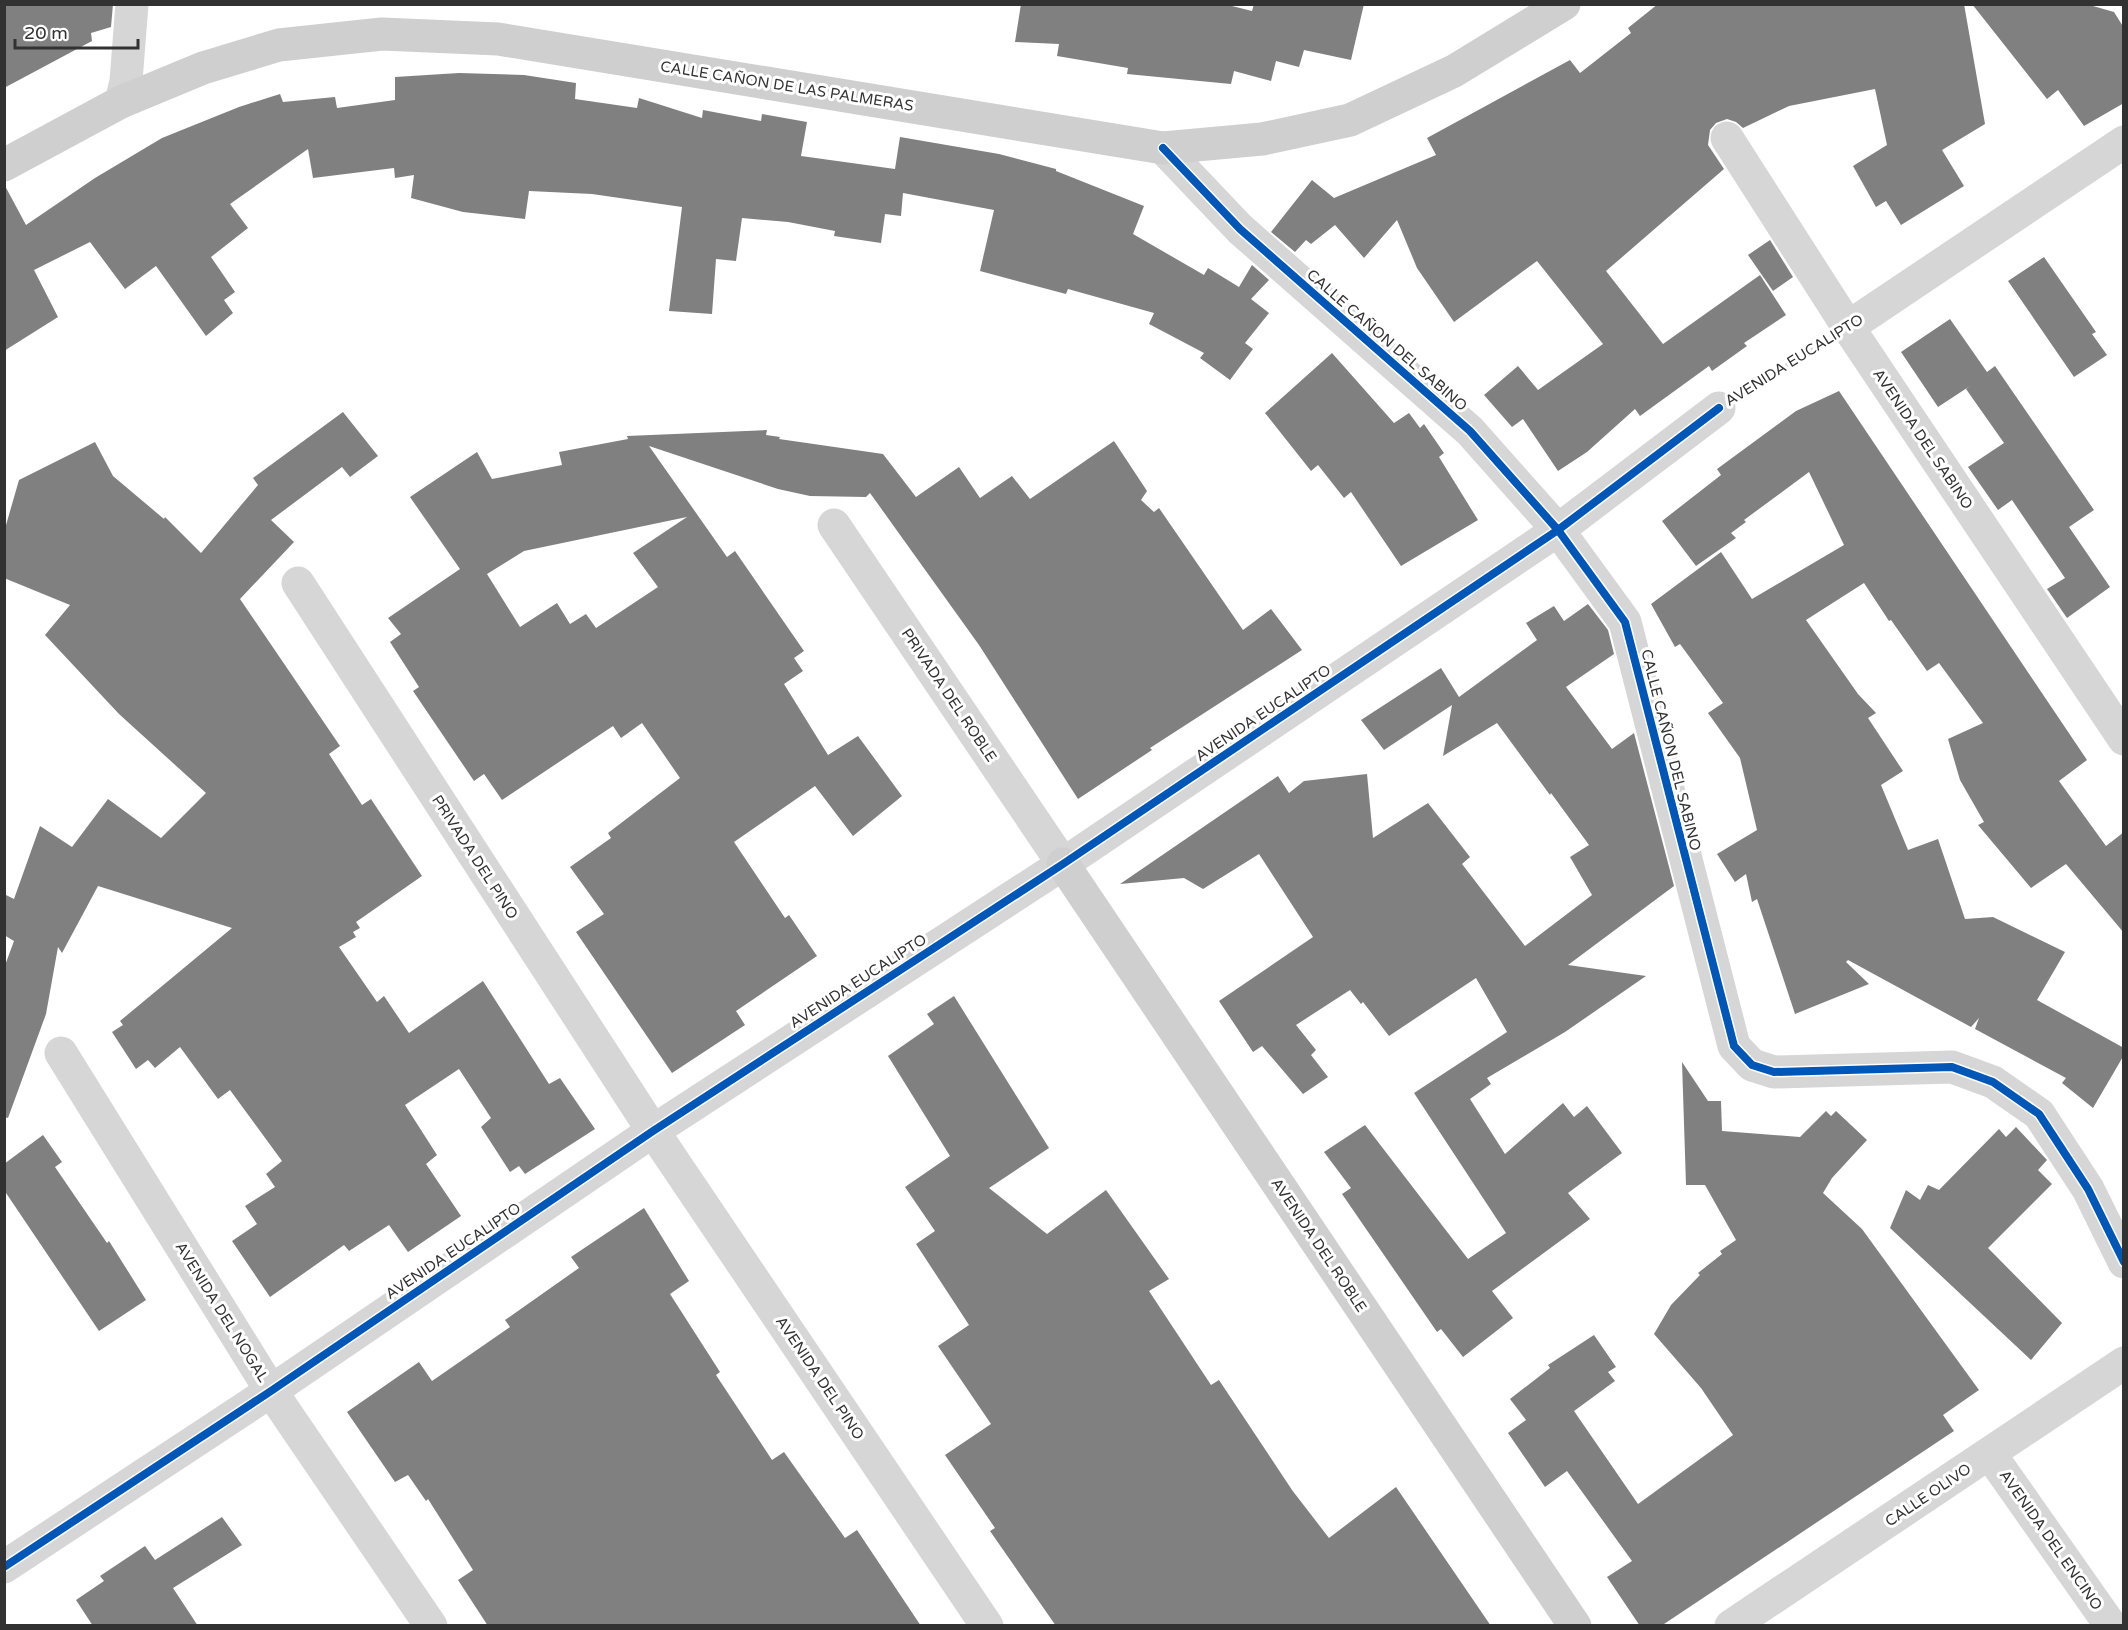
<svg xmlns="http://www.w3.org/2000/svg" width="2128" height="1630" font-family="'Varela Round',sans-serif">
	<style>
		.building { fill: #808080; fill-rule: evenodd }
		.lines { fill: none; stroke-linecap: round; stroke-linejoin: round }
		.path { stroke: #d5d5d5; stroke-width: 4; stroke-dasharray: 3 3; stroke-linecap: butt }
		.street { stroke: #d6d6d6; stroke-width: 33 }
		.secondary { stroke: #cfcfcf; stroke-width: 33 }
		.cycleway-casing { stroke: #fff; stroke-width: 11 }
		.cycleway { stroke: #0057b8; stroke-width: 8 }
		.labels { text-anchor: middle; stroke-width: 6; stroke-linejoin: round; paint-order: stroke }
		.street-label { font-size: 15px; fill: #323232; stroke: #fff }
	</style>
	<rect width="100%" height="100%" fill="#fff"/>
	<!-- building -->
	<g class="building">
		<path d="M4,4H113L111,27L91,33L92,41L4,88Z"/>
		<path d="M1021,4H1224L1252,11L1254,4H1364L1351,60L1304,50L1299,67L1276,61L1271,81L1234,71L1231,84L1127,74L1128,68L1057,56L1059,44L1015,42Z"/>
		<path d="M1658,4H1964L1985,124L1942,150L1964,186L1901,225L1886,201L1876,207L1853,166L1887,145L1875,89L1789,106L1743,128L1736,122L1727,119L1716,123L1710,130L1708,145L1724,169L1606,271L1663,344L1760,275L1786,315L1744,343L1747,346L1712,371L1709,366L1640,416L1635,409L1587,452L1558,471L1523,419L1512,427L1484,395L1518,366L1538,390L1603,344L1537,261L1454,322L1417,268L1397,220L1364,258L1335,225L1311,244L1306,240L1295,252L1271,232L1312,180L1334,198L1436,155L1427,138L1570,60L1580,73L1631,33L1628,28Z"/>
		<path d="M1972,4H2086L2114,12L2124,28V103L2084,126L2058,90L2047,99Z"/>
		<path d="M459,73L524,75L576,83L575,99L637,108L639,98L702,118L703,110L761,121L762,114L807,122L801,156L895,169L900,137L999,154L1056,169V171L1144,206L1133,234L1204,275L1208,268L1239,287L1252,265L1269,280L1251,299L1269,313L1245,343L1253,349L1230,380L1200,358L1204,353L1149,324L1154,313L1068,289L1066,294L980,271L994,210L903,193L901,216L885,214L881,243L834,236L835,231L788,222L742,218L736,261L716,259L712,314L669,311L682,207L592,194L529,191L525,219L463,212L411,198L414,175L395,178L394,168L313,178L308,149L230,204L248,228L211,257L235,292L224,300L233,313L206,336L156,266L125,289L90,242L34,270L58,317L4,351V184L26,225L95,178L162,138L239,107L280,94L283,102L335,97L337,108L395,100V77Z"/>
		<path d="M1770,240L1793,277L1773,291L1748,255Z"/>
		<path d="M2044,257L2096,332L2092,334L2107,355L2074,377L2008,281Z"/>
		<path d="M1950,319L1987,372L1995,366L2094,510L2069,527L2110,587L2067,618L2047,589L2065,578L2012,500L1998,510L1968,467L2004,443L1966,389L1970,386L1938,407L1901,352Z"/>
		<path d="M1332,353L1394,423L1409,413L1420,428L1424,424L1444,453L1439,457L1478,520L1401,566L1351,492L1344,498L1318,465L1311,471L1265,413Z"/>
		<path d="M1839,391L2087,760L2059,781L2106,846L2124,832V933L2066,864L2031,888L1978,825L1984,822L1960,780L1948,739L1983,723L1939,663L1927,671L1891,620L1889,621L1864,583L1806,620L1858,694L1876,713L1868,718L1903,771L1881,785L1908,850L1938,839L1965,919L1993,917L2065,952L2037,1000L2124,1048V1055L2093,1108L2062,1083L2066,1078L1975,1029L1979,1018L1971,1027L1848,960L1846,962L1869,984L1795,1014L1757,899L1752,902L1746,874L1735,882L1717,854L1757,830L1740,758L1708,713L1723,703L1680,644L1675,647L1651,604L1721,552L1752,599L1844,545L1809,472L1744,520L1746,522L1731,533L1736,538L1696,566L1662,521L1721,475L1717,469L1796,411Z"/>
		<path d="M343,412L378,456L350,477L342,467L271,520L294,542L240,599L340,746L329,754L362,805L371,799L422,876L356,922L360,928L353,932L356,937L339,947L377,1002L384,996L409,1033L483,981L549,1084L560,1078L595,1129L525,1174L519,1166L510,1172L481,1127L491,1118L459,1069L405,1105L437,1155L426,1164L461,1216L408,1252L389,1225L349,1251L344,1245L270,1297L232,1241L257,1224L245,1206L275,1187L266,1174L282,1161L230,1090L218,1099L180,1047L155,1068L148,1060L136,1069L112,1032L123,1025L120,1021L232,928L98,886L62,953L58,947L46,1014L8,1118L4,1117V968L14,941L4,935V894L14,899L40,826L72,847L108,799L161,838L206,793L119,714L45,635L70,605L4,578V532L19,480L95,442L113,476L164,519L165,517L201,553L258,485L253,478Z"/>
		<path d="M767,430L766,435L780,437L779,439L883,454L916,497L959,467L980,498L1012,476L1030,499L1114,441L1147,491L1141,500L1154,512L1159,508L1243,630L1271,609L1302,650L1150,748L1152,750L1078,799L979,645L870,493L866,497L810,496L778,489L649,446L727,557L735,551L804,651L794,658L803,671L784,684L828,755L858,736L902,796L853,836L815,786L734,842L785,918L789,915L817,956L736,1011L745,1025L672,1073L576,932L604,914L570,867L611,838L608,833L680,778L642,723L621,738L613,726L502,800L484,774L474,781L413,691L419,687L390,642L401,634L388,618L460,569L410,497L477,452L492,479L562,465L559,452L628,439L627,436ZM687,517L633,553L658,587L596,628L586,614L570,624L557,603L520,627L487,574L524,551Z"/>
		<path d="M1588,604L1608,630L1614,654L1566,687L1612,749L1634,733L1674,886L1568,965L1646,976L1565,1032L1487,1078L1491,1084L1470,1099L1505,1154L1563,1103L1574,1117L1587,1106L1622,1153L1568,1193L1590,1219L1492,1291L1513,1318L1463,1357L1441,1329L1437,1332L1342,1194L1351,1188L1324,1152L1365,1125L1468,1259L1506,1233L1414,1093L1507,1032L1476,978L1389,1036L1363,1002L1361,1004L1350,990L1296,1025L1316,1050L1311,1055L1328,1077L1303,1094L1262,1046L1253,1052L1219,1001L1313,937L1259,854L1203,889L1184,878L1120,884L1278,776L1289,793L1304,781L1367,774L1373,838L1428,803L1470,857L1462,864L1525,946L1592,895L1570,857L1589,845L1551,793L1550,795L1497,723L1443,756L1452,705L1384,750L1361,720L1441,668L1459,697L1537,640L1526,623L1554,606L1564,621Z"/>
		<path d="M954,996L1049,1148L989,1188L1047,1234L1106,1190L1169,1279L1149,1291L1211,1385L1219,1380L1292,1490L1329,1538L1396,1487L1491,1626H1056L990,1531L995,1528L945,1455L991,1424L938,1346L969,1325L916,1244L935,1231L905,1187L950,1156L888,1056L934,1024L927,1014Z"/>
		<path d="M1682,1062L1708,1101H1721L1722,1131L1800,1137L1826,1111L1831,1116L1836,1111L1867,1140L1832,1178L1823,1193L1862,1229L1979,1390L1943,1415L1954,1431L1661,1626H1640L1607,1577L1632,1561L1567,1471L1545,1487L1508,1433L1526,1420L1510,1399L1550,1368L1548,1365L1594,1335L1616,1367L1608,1372L1615,1381L1574,1411L1638,1504L1733,1435L1701,1388L1654,1334L1671,1305L1700,1275L1698,1273L1722,1254L1720,1251L1736,1240L1705,1185H1686Z"/>
		<path d="M2016,1127L2047,1160L2038,1170L2052,1184L1988,1248L2062,1323L2031,1360L1890,1228L1906,1190L1920,1200L1928,1185L1939,1190L1999,1129L2006,1137Z"/>
		<path d="M43,1135L62,1162L55,1167L107,1243L109,1241L146,1300L99,1331L4,1190V1164Z"/>
		<path d="M644,1208L689,1281L670,1294L720,1372L716,1375L772,1460L784,1452L845,1538L857,1530L921,1626H488L458,1580L473,1570L428,1499L426,1501L408,1475L395,1482L347,1412L419,1362L432,1381L510,1327L505,1320L579,1268L571,1257Z"/>
		<path d="M222,1517L242,1545L173,1588L198,1626H93L76,1600L104,1581L100,1576L145,1546L155,1560Z"/>
	</g>
	<g class="lines">
		<!-- path -->
		<path class="path" d="M1750,388L1815,348"/>
		<!-- street -->
		<g class="street">
			<path d="M121,102L126,81L132,4"/>
			<path d="M1727,138L1848,327L2124,739"/>
			<path d="M1163,148L1240,229L1470,431L1558,530L1625,622L1734,1046L1752,1065L1774,1072L1952,1067L1993,1082L2039,1114L2088,1189L2124,1262"/>
			<path d="M1848,327L2124,142"/>
			<path d="M834,525L1063,864"/>
			<path d="M298,583L653,1131L987,1626"/>
			<path d="M61,1053L271,1391L431,1626"/>
			<path d="M1990,1454L2111,1626"/>
			<path d="M4,1567L271,1391L653,1131L1063,864L1558,530L1719,408"/>
			<path d="M1731,1626L2124,1363"/>
		</g>
		<!-- secondary -->
		<g class="secondary">
			<path d="M4,165L121,102L203,68L279,45L382,34L498,39L1163,148L1262,139L1350,120L1454,71L1564,4"/>
			<path d="M1063,864L1575,1626"/>
		</g>
		<defs>
			<g id="cycleway">
				<path d="M1163,148L1240,229L1470,431L1558,530L1625,622L1734,1046L1752,1065L1774,1072L1952,1067L1993,1082L2039,1114L2088,1189L2124,1262"/>
				<path d="M4,1567L271,1391L653,1131L1063,864L1558,530L1719,408"/>
			</g>
		</defs>
		<!-- cycleway casing -->
		<use href="#cycleway" class="cycleway-casing"/>
		<!-- cycleway -->
		<use href="#cycleway" class="cycleway"/>
	</g>
	<g class="labels">
		<!-- street labels -->
		<g class="street-label">
			<text transform="translate(787 86) rotate(9)" y="5">CALLE CAÑON DE LAS PALMERAS</text>
			<text transform="translate(1387 340) rotate(41)" y="5">CALLE CAÑON DEL SABINO</text>
			<text transform="translate(1794 360) rotate(-32)" y="5">AVENIDA EUCALIPTO</text>
			<text transform="translate(1923 439) rotate(56)" y="5">AVENIDA DEL SABINO</text>
			<text transform="translate(949 695) rotate(56)" y="5">PRIVADA DEL ROBLE</text>
			<text transform="translate(1263 713) rotate(-34)" y="5">AVENIDA EUCALIPTO</text>
			<text transform="translate(1671 750) rotate(76)" y="5">CALLE CAÑON DEL SABINO</text>
			<text transform="translate(475 857) rotate(57)" y="5">PRIVADA DEL PINO</text>
			<text transform="translate(858 981) rotate(-33)" y="5">AVENIDA EUCALIPTO</text>
			<text transform="translate(1319 1245) rotate(56)" y="5">AVENIDA DEL ROBLE</text>
			<text transform="translate(453 1251) rotate(-34)" y="5">AVENIDA EUCALIPTO</text>
			<text transform="translate(222 1312) rotate(58)" y="5">AVENIDA DEL NOGAL</text>
			<text transform="translate(820 1378) rotate(56)" y="5">AVENIDA DEL PINO</text>
			<text transform="translate(1928 1495) rotate(-34)" y="5">CALLE OLIVO</text>
			<text transform="translate(2051 1540) rotate(55)" y="5">AVENIDA DEL ENCINO</text>
		</g>
	</g>
	<!-- border -->
	<rect width="2128" height="1630" fill="none" stroke="#323232" stroke-width="12"/>
	<!-- scale -->
	<path d="M15 39v9h123v-9" fill="none" stroke="#323232" stroke-width="3"/>
	<text x="24" y="39" font-size="18" fill="#323232" stroke="#ffffff" stroke-width="4.5" paint-order="stroke">20 m</text>
</svg>
